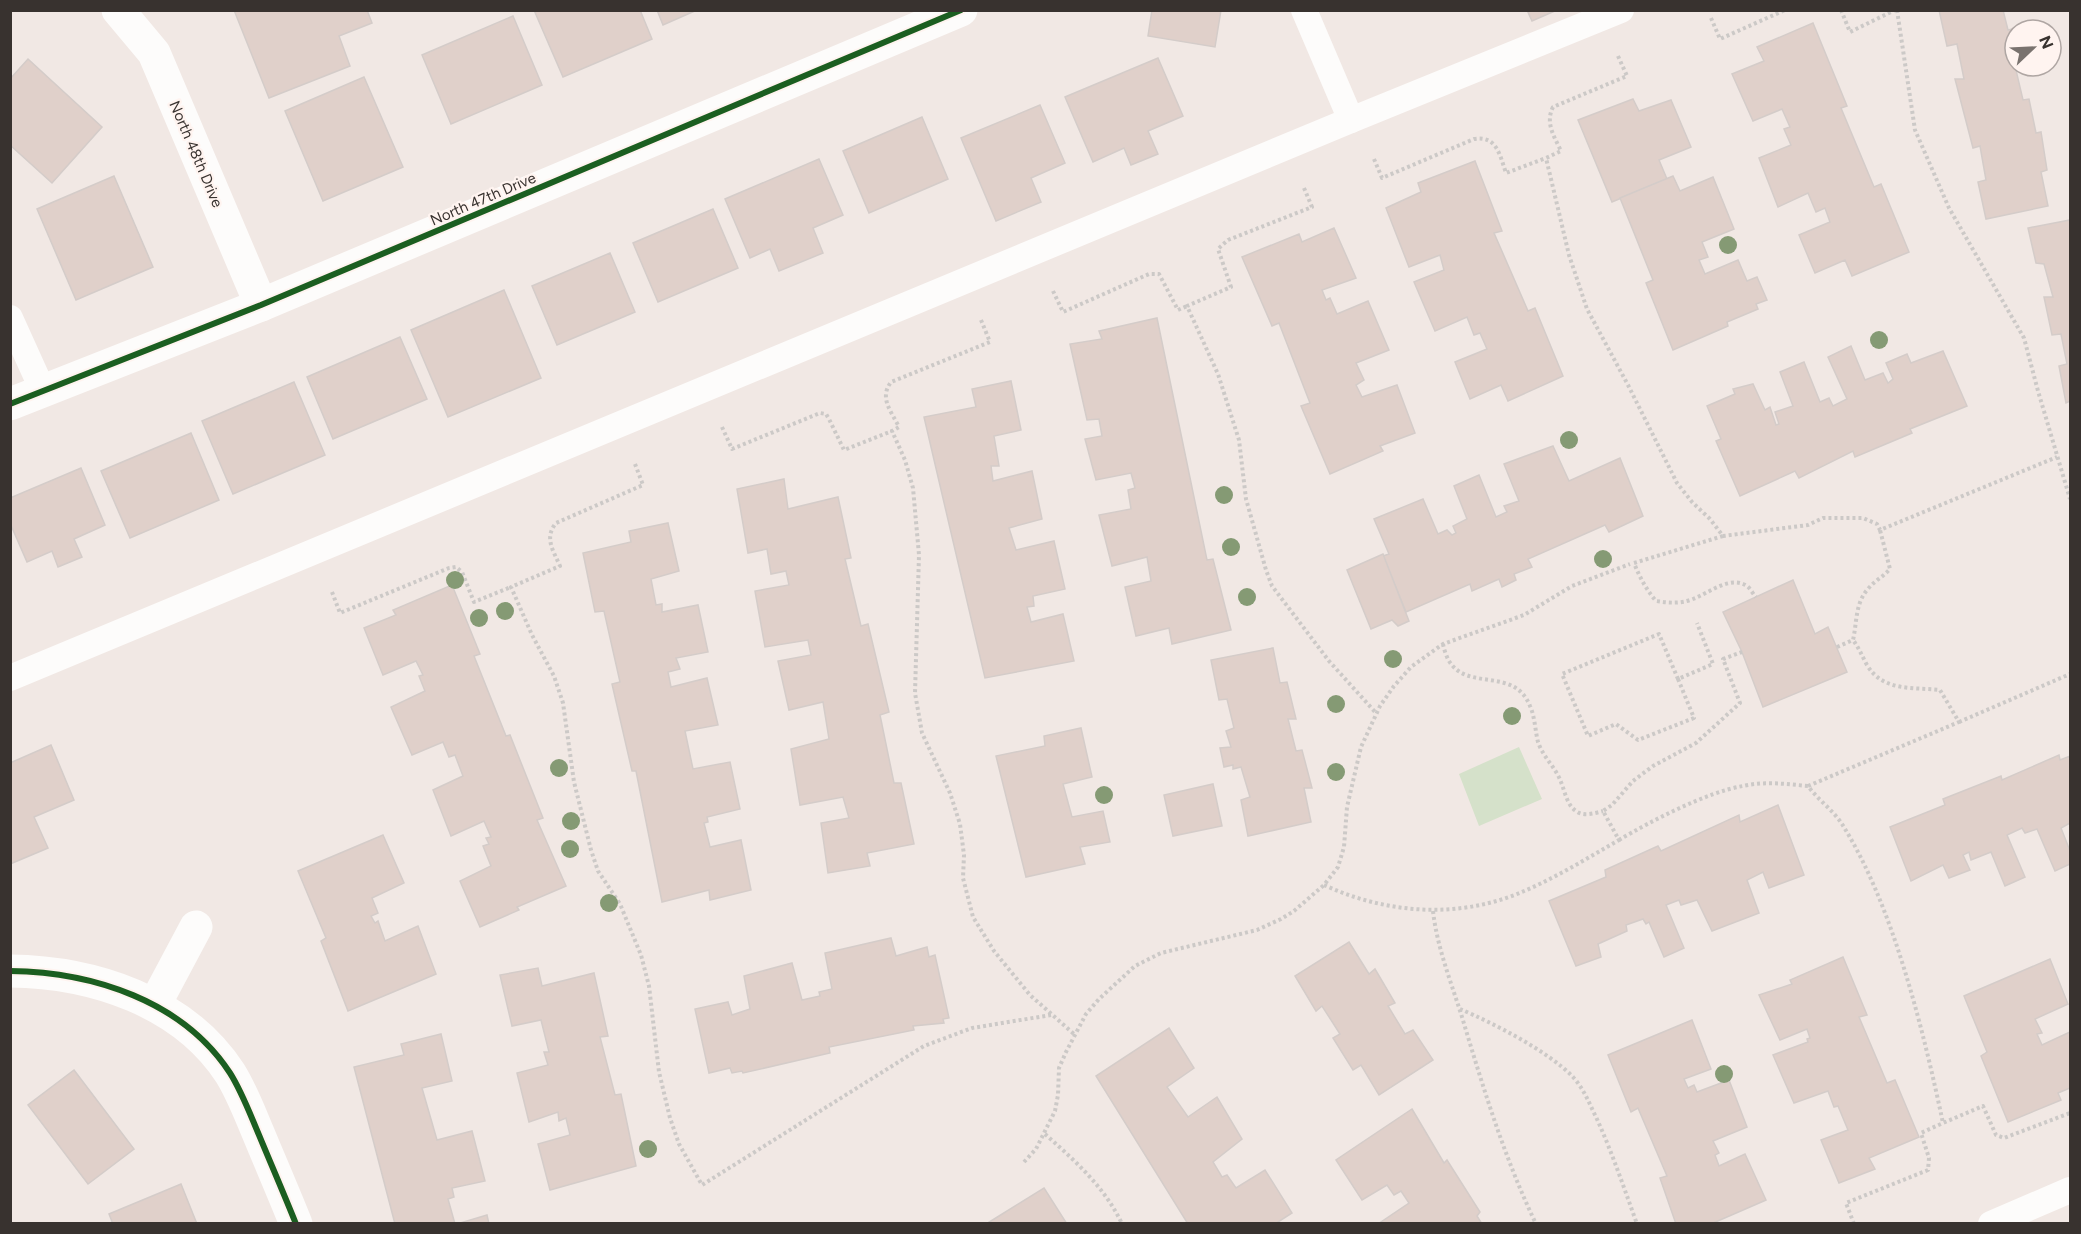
<svg xmlns="http://www.w3.org/2000/svg" width="2081" height="1234" font-family="Figtree,sans-serif">
	<style>
		.green { fill: #d5e1ca }
		.building { fill: #e0d0ca; stroke: #d4ccc9; stroke-width: 1.5 }
		.lines { fill: none; stroke-linecap: round; stroke-linejoin: round }
		.path { stroke: #ccc9c7; stroke-width: 4; stroke-dasharray: 3 3; stroke-linecap: butt }
		.service { stroke: #fdfcfb; stroke-width: 26 }
		.minor { stroke: #fdfcfb; stroke-width: 33 }
		.cycleway-casing { stroke: #fff4f0; stroke-width: 10 }
		.cycleway { stroke: #1b5e20; stroke-width: 6 }
		.tree { fill: #859a74 }
		.labels { text-anchor: middle; stroke-width: 4.5; stroke-linejoin: round; paint-order: stroke }
		.street-label { font-size: 15px; fill: #38322f; stroke: #fff4f0 }
	</style>
	<rect width="100%" height="100%" fill="#f1e8e4"/>
	<!-- green -->
	<path class="green" d="M1519,747L1542,799L1479,826L1459,774Z"/>
	<!-- building -->
	<g class="building">
		<path d="M234,10H367L372,23L339,36L350,66L269,98Z"/>
		<path d="M534,10H640L652,39L563,77Z"/>
		<path d="M657,10H697L663,25Z"/>
		<path d="M1152,10H1221L1215,47L1148,36Z"/>
		<path d="M1527,10H1557L1532,21Z"/>
		<path d="M1939,10H2003L2008,30L2017,28L2015,66L2023,100L2029,99L2036,133L2041,132L2047,170L2041,172L2048,206L1986,219L1978,182L1986,180L1980,146L1973,148L1955,79H1964L1957,44L1947,46Z"/>
		<path d="M513,16L542,85L451,124L422,55Z"/>
		<path d="M1813,23L1847,106L1841,108L1874,187L1881,184L1909,252L1852,276L1845,260L1815,273L1799,235L1830,222L1825,208L1816,212L1808,193L1778,207L1759,158L1791,145L1784,129L1790,127L1782,109L1753,121L1732,74L1764,61L1757,47Z"/>
		<path d="M1158,58L1183,116L1148,131L1158,154L1131,165L1124,148L1093,162L1065,97Z"/>
		<path d="M28,59L102,127L52,183L10,145V79Z"/>
		<path d="M364,77L403,167L323,201L285,111Z"/>
		<path d="M1633,99L1639,111L1671,100L1691,147L1659,160L1667,179L1612,202L1578,120Z"/>
		<path d="M1040,105L1065,163L1031,178L1041,202L996,221L961,138Z"/>
		<path d="M922,117L948,179L869,213L843,151Z"/>
		<path d="M819,159L843,215L813,228L823,253L779,271L770,249L750,258L725,199Z"/>
		<path d="M1475,161L1502,231L1494,233L1528,311L1535,308L1563,376L1508,401L1501,385L1470,399L1455,362L1487,349L1480,333L1474,335L1467,317L1435,331L1414,282L1444,270L1440,255L1409,267L1386,208L1421,192L1418,183Z"/>
		<path d="M114,176L153,267L76,300L37,209Z"/>
		<path d="M1673,176L1680,191L1713,177L1734,229L1702,242L1708,257L1699,260L1705,274L1738,260L1747,281L1757,277L1767,300L1756,304L1758,309L1727,322L1728,326L1673,350L1646,283L1653,280L1620,198Z"/>
		<path d="M713,209L738,268L658,302L633,243Z"/>
		<path d="M2070,220V401L2066,403L2059,366L2067,364L2061,334L2052,335L2044,297H2053L2044,264L2036,263L2028,228Z"/>
		<path d="M1334,228L1356,278L1322,290L1326,300L1330,298L1337,314L1368,301L1389,350L1356,363L1364,380L1356,385L1362,397L1397,385L1415,433L1380,446L1383,451L1330,474L1301,406L1310,403L1279,323L1272,326L1242,257L1299,234L1302,242Z"/>
		<path d="M610,253L635,312L557,345L532,286Z"/>
		<path d="M504,290L541,378L448,417L411,330Z"/>
		<path d="M1157,318L1207,560L1213,559L1231,630L1172,644L1169,628L1136,636L1125,587L1151,581L1147,557L1112,566L1099,515L1131,509L1128,490L1135,488L1131,473L1096,480L1085,439L1102,436L1099,419L1087,420L1070,344L1102,339L1099,331Z"/>
		<path d="M400,337L427,399L333,439L307,377Z"/>
		<path d="M1851,346L1865,380L1883,373L1888,383L1893,379L1886,363L1907,354L1911,363L1943,351L1967,406L1910,429L1912,433L1855,457L1853,451L1799,478L1795,471L1740,496L1716,441L1721,439L1707,406L1735,394L1733,389L1753,384L1765,410L1770,407L1776,425L1779,424L1775,412L1793,406L1780,372L1804,362L1820,402L1829,398L1833,406L1847,399L1828,357Z"/>
		<path d="M1011,381L1021,430L994,436L999,466H991L993,481L1032,471L1042,519L1009,528L1016,550L1054,541L1065,589L1033,596L1034,606L1027,607L1031,622L1063,614L1074,661L985,678L924,417L976,407L972,389Z"/>
		<path d="M294,382L325,455L233,494L202,421Z"/>
		<path d="M191,433L219,500L130,538L101,471Z"/>
		<path d="M1553,446L1569,481L1620,458L1643,516L1609,532L1605,525L1528,559L1532,567L1514,574L1516,580L1502,587L1499,579L1472,591L1470,584L1406,612L1383,556L1389,554L1374,519L1423,499L1438,534L1447,530L1452,535L1456,533L1453,526L1467,519L1454,486L1479,475L1496,517L1507,512L1504,506L1519,501L1504,464Z"/>
		<path d="M81,468L105,525L74,539L82,557L58,567L52,551L27,562L10,523V498Z"/>
		<path d="M784,479L788,509L838,497L851,558L845,559L861,626L868,624L889,712L880,715L894,783H901L914,844L867,853L870,866L828,873L821,823L849,818L843,797L800,805L791,749L829,739L823,702L789,710L778,661L811,655L808,640L765,647L755,591L789,585L786,571L771,574L767,549L748,553L737,489Z"/>
		<path d="M668,523L679,571L651,579L656,605L662,604V612L698,605L708,652L676,658L680,669L668,672L671,687L707,678L718,725L685,731L693,769L730,762L740,809L707,817L708,822L704,823L710,847L741,840L751,890L710,900L709,890L662,902L636,771H632L612,684L620,682L604,611L595,612L583,553L631,542L629,531Z"/>
		<path d="M1383,554L1409,621L1398,626L1392,620L1371,629L1347,570Z"/>
		<path d="M1793,580L1815,634L1828,627L1847,672L1763,707L1742,652L1723,612Z"/>
		<path d="M452,585L480,654L474,656L506,736L510,735L543,818L537,820L566,886L517,907L519,910L480,927L460,881L491,866L483,846L489,844L486,838L491,837L484,821L451,836L433,790L463,776L455,755L449,757L443,742L412,755L391,707L425,691L419,676L423,675L416,661L383,675L364,628L396,615L393,610Z"/>
		<path d="M1273,648L1280,683L1287,682L1296,719H1288L1296,751L1302,750L1312,788H1304L1311,822L1248,836L1241,800L1250,797L1241,767L1233,769V765L1224,767L1220,748L1231,747L1226,731L1234,728L1227,699L1219,700L1211,660Z"/>
		<path d="M1081,728L1092,777L1063,784L1072,817L1103,811L1110,842L1080,847L1085,864L1026,877L996,756L1045,746L1044,736Z"/>
		<path d="M51,745L74,800L34,817L48,848L10,864V763Z"/>
		<path d="M2059,755L2060,760L2070,756V823L2061,828L2070,851V864L2055,871L2037,829L2025,833L2022,828L2007,835L2025,877L2005,886L1991,852L1971,860L1969,852L1963,855L1970,870L1949,878L1943,865L1911,881L1890,827L1945,805L1943,799L2001,776L2002,780Z"/>
		<path d="M1213,784L1222,826L1173,836L1164,795Z"/>
		<path d="M1778,805L1804,875L1769,888L1763,872L1747,880L1759,913L1712,931L1697,900L1681,905L1679,900L1666,905L1684,948L1664,957L1649,922L1646,924L1643,919L1626,925L1627,931L1598,944L1601,957L1576,966L1549,901L1606,877L1605,870L1658,846L1661,851L1739,815L1740,822Z"/>
		<path d="M383,835L404,883L372,898L378,913L371,916L375,923L378,921L385,941L418,926L436,974L348,1011L321,941L326,938L298,871Z"/>
		<path d="M891,938L896,956L927,947L929,957L935,955L949,1018L943,1019L944,1023L913,1026L914,1030L829,1047L830,1053L743,1073L742,1071L732,1073L730,1068L709,1073L695,1009L728,1002L732,1015L750,1009L744,976L792,963L802,1000L820,996L819,992L832,989L825,953Z"/>
		<path d="M1349,942L1369,974L1375,969L1395,1003L1388,1006L1405,1034L1413,1030L1433,1060L1379,1095L1361,1065L1353,1070L1333,1038L1340,1034L1322,1006L1316,1011L1295,976Z"/>
		<path d="M1843,957L1867,1015L1859,1017L1887,1083L1895,1080L1919,1137L1869,1158L1875,1169L1839,1183L1821,1140L1848,1130L1838,1106L1834,1107L1828,1091L1794,1103L1773,1055L1808,1042L1807,1039L1810,1038L1807,1029L1780,1040L1759,995L1792,984L1790,980Z"/>
		<path d="M2050,959L2068,1004L2035,1019L2042,1033L2037,1034L2042,1045L2070,1032V1088L2058,1093L2061,1100L2008,1122L1981,1056L1987,1052L1964,996Z"/>
		<path d="M538,968L542,986L594,973L608,1036L600,1037L615,1095L621,1094L636,1166L550,1190L538,1144L570,1135L566,1118L559,1121L558,1112L529,1122L517,1073L548,1065L544,1052H549L541,1020L512,1026L500,975Z"/>
		<path d="M1692,1020L1711,1069L1684,1079L1688,1088L1694,1085L1697,1092L1729,1080L1747,1127L1713,1141L1719,1153L1715,1155L1719,1166L1745,1154L1766,1200L1711,1224H1676L1660,1178L1667,1176L1638,1108L1631,1112L1608,1055Z"/>
		<path d="M1169,1028L1194,1068L1167,1087L1188,1117L1217,1097L1242,1139L1213,1162L1222,1177L1227,1175L1236,1188L1265,1170L1292,1213L1275,1224H1188L1096,1076Z"/>
		<path d="M441,1034L452,1081L422,1088L437,1140L472,1131L485,1181L452,1188L454,1197L448,1199L455,1224H395L354,1067L404,1055L401,1044Z"/>
		<path d="M74,1070L134,1149L88,1184L28,1105Z"/>
		<path d="M1412,1109L1444,1163L1447,1160L1480,1212L1477,1216L1482,1224H1378L1409,1203L1401,1191L1394,1195L1387,1185L1362,1200L1336,1160Z"/>
		<path d="M181,1184L197,1224H113L109,1214Z"/>
		<path d="M1044,1188L1067,1224H986L999,1216Z"/>
		<path d="M487,1215L489,1224H457Z"/>
	</g>
	<g class="lines">
		<!-- path -->
		<g class="path">
			<path d="M1841,10L1850,32L1895,10"/>
			<path d="M1897,10L1915,130L1949,208L2024,338L2038,391L2070,499"/>
			<path d="M1711,18L1720,39L1785,10"/>
			<path d="M1618,56L1627,76L1553,107C1545,123 1554,136 1561,151L1546,158L1569,255L1587,309L1628,385L1677,483L1692,502L1710,519L1723,536L1808,525L1823,518H1863L1877,524L1880,530L2057,457"/>
			<path d="M1374,159L1382,178L1474,139C1497,135 1500,156 1506,173L1546,158"/>
			<path d="M1304,188L1312,207L1228,240L1218,249L1231,287L1187,306L1218,374L1239,440L1246,499L1266,570L1272,586L1329,661L1376,713"/>
			<path d="M1053,291L1063,312L1149,274H1159L1178,310L1187,306"/>
			<path d="M981,320L990,342L891,382C879,398 891,411 899,427L892,431L905,460L913,488L919,555L915,693L922,733L950,793L960,824L964,855L963,878L973,917L994,951L1030,995L1075,1035"/>
			<path d="M722,427L732,449L820,413L826,414L829,419L844,450L892,431"/>
			<path d="M635,464L643,485L556,523C544,538 553,550 560,566L511,587L532,635L554,676L563,703L574,782L591,850L598,871L620,904L641,955L649,986L659,1072L670,1118L679,1144L702,1185L924,1046L972,1028L1051,1015"/>
			<path d="M1723,536L1634,563C1640,578 1646,589 1656,601C1669,603 1680,604 1693,599C1709,593 1730,575 1747,586C1750,588 1753,594 1756,597"/>
			<path d="M332,592L340,613L449,568L456,567L462,572L474,602L511,587"/>
			<path d="M1443,644C1444,649 1446,656 1449,661C1468,692 1514,666 1530,706C1535,717 1535,730 1538,742C1543,757 1556,768 1561,782C1565,792 1567,805 1576,811C1583,817 1595,813 1603,811"/>
			<path d="M1837,647L1853,640C1857,623 1855,603 1868,589C1874,581 1883,577 1890,569L1880,530"/>
			<path d="M1678,679L1694,718L1638,740L1616,724L1588,736L1562,674L1659,634L1678,679L1713,664L1697,623"/>
			<path d="M1959,722L2070,674"/>
			<path d="M1808,786L1959,722L1940,690C1913,687 1883,692 1867,665C1862,656 1859,648 1853,640"/>
			<path d="M1619,840C1651,821 1707,792 1743,786C1765,781 1786,784 1808,786C1818,800 1833,810 1842,824C1893,905 1923,1029 1943,1123L1983,1106L1996,1135L2004,1138L2070,1113"/>
			<path d="M1324,885C1385,913 1454,919 1517,894C1552,880 1586,859 1619,840L1603,811L1612,805L1633,781L1653,766L1696,743L1740,703L1723,659L1742,652"/>
			<path d="M1433,911C1437,947 1451,982 1462,1017C1483,1087 1504,1157 1536,1224"/>
			<path d="M1460,1009C1493,1023 1548,1051 1573,1077C1584,1089 1589,1103 1596,1117C1612,1152 1624,1188 1637,1224"/>
			<path d="M1045,1134C1074,1160 1105,1187 1122,1224"/>
			<path d="M1024,1162L1036,1149L1055,1111L1058,1095L1059,1068L1066,1052L1086,1014L1099,999L1135,966L1161,953L1257,930L1281,919L1294,911L1324,885L1338,867L1344,847L1347,807L1361,747L1380,706L1394,686L1411,667L1443,644L1524,615L1572,586L1630,564"/>
			<path d="M1854,1224L1846,1203L1928,1170L1929,1158L1921,1133L1943,1123"/>
		</g>
		<!-- service -->
		<g class="service">
			<path d="M1304,10L1351,120"/>
			<path d="M10,318L43,391"/>
			<path d="M10,678L1351,120L1621,10"/>
			<path d="M1991,1224L2070,1190"/>
		</g>
		<!-- minor -->
		<g class="minor">
			<path d="M118,10L154,53L261,305"/>
			<path d="M10,404L261,305L961,10"/>
			<path d="M10,971C93,972 183,1001 230,1073C242,1092 250,1114 259,1135C271,1164 284,1194 296,1224"/>
			<path d="M155,1004L196,927"/>
		</g>
		<defs>
			<g id="cycleway">
				<path d="M10,404L261,305L961,10"/>
				<path d="M10,971C93,972 183,1001 230,1073C242,1092 250,1114 259,1135C271,1164 284,1194 296,1224"/>
			</g>
		</defs>
		<!-- cycleway casing -->
		<use href="#cycleway" class="cycleway-casing"/>
		<!-- cycleway -->
		<use href="#cycleway" class="cycleway"/>
	</g>
	<!-- trees -->
	<g class="tree">
		<circle cx="1728" cy="245" r="9"/>
		<circle cx="1879" cy="340" r="9"/>
		<circle cx="1569" cy="440" r="9"/>
		<circle cx="1224" cy="495" r="9"/>
		<circle cx="1231" cy="547" r="9"/>
		<circle cx="1603" cy="559" r="9"/>
		<circle cx="455" cy="580" r="9"/>
		<circle cx="1247" cy="597" r="9"/>
		<circle cx="505" cy="611" r="9"/>
		<circle cx="479" cy="618" r="9"/>
		<circle cx="1393" cy="659" r="9"/>
		<circle cx="1336" cy="704" r="9"/>
		<circle cx="1512" cy="716" r="9"/>
		<circle cx="559" cy="768" r="9"/>
		<circle cx="1336" cy="772" r="9"/>
		<circle cx="1104" cy="795" r="9"/>
		<circle cx="571" cy="821" r="9"/>
		<circle cx="570" cy="849" r="9"/>
		<circle cx="609" cy="903" r="9"/>
		<circle cx="1724" cy="1074" r="9"/>
		<circle cx="648" cy="1149" r="9"/>
	</g>
	<g class="labels">
		<!-- street labels -->
		<g class="street-label">
			<text transform="translate(196 154) rotate(67)" y="5">North 48th Drive</text>
			<text transform="translate(483 199) rotate(-23)" y="5">North 47th Drive</text>
		</g>
	</g>
	<!-- border -->
	<rect width="2081" height="1234" fill="none" stroke="#38322f" stroke-width="24"/>
	<!-- north arrow -->
	<g transform="translate(2033 48) rotate(67)"><circle r="28" fill="#fff4f0" stroke="#afa6a3" stroke-width="1.5"/>
	<path d="M0-4.5L10 22L0 15L-10 22Z" fill="#79726e"/>
	<text y="-9" font-size="16" font-weight="bold" text-anchor="middle" fill="#38322f">N</text>
	</g>
</svg>
